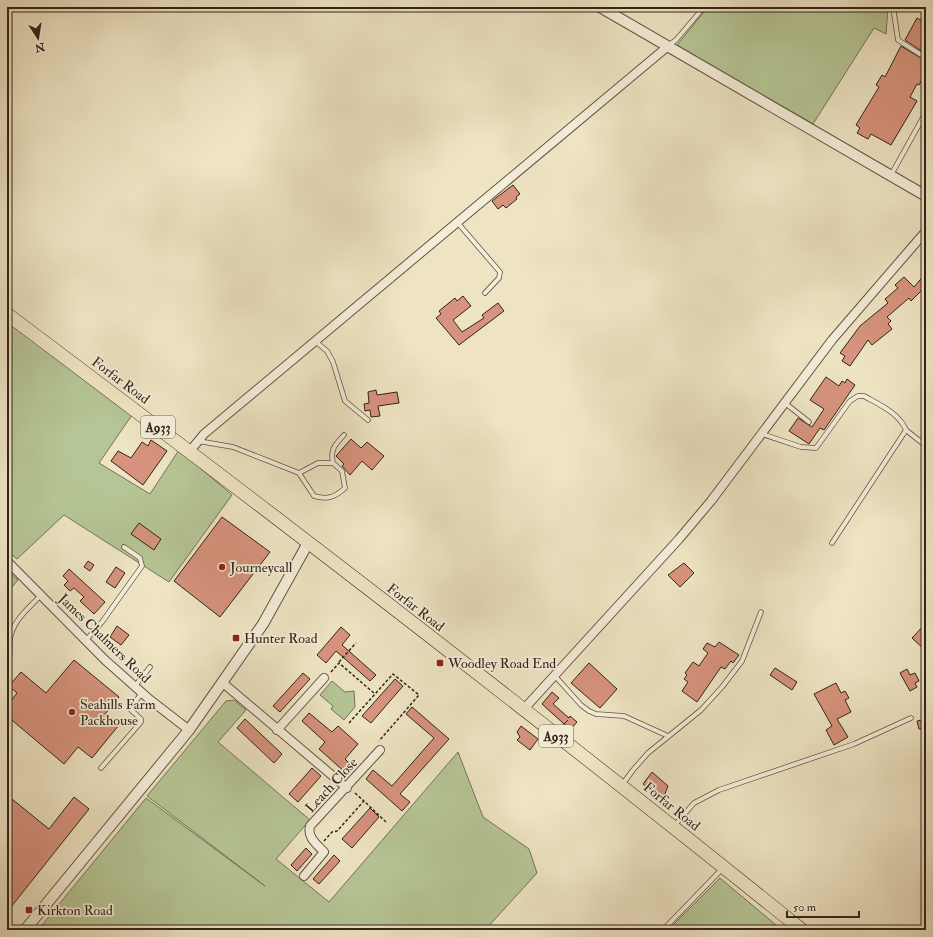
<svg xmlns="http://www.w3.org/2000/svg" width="933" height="937" font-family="'IM FELL Double Pica',serif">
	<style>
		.green { fill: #b6c595; stroke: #747458 }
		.building { fill: #d7937d; stroke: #31241a }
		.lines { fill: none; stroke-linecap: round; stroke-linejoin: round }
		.service-casing { stroke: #605444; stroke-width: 5.5 }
		.minor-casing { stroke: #605444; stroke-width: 10 }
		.tertiary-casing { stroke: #605444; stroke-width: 12 }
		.primary-casing { stroke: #31241a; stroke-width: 14 }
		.path { stroke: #31241a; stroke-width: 1.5; stroke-dasharray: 3 2; stroke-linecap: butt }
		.service { stroke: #f4edd8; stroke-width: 4 }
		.minor { stroke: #f4edd8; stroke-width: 8 }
		.tertiary { stroke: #f4edd8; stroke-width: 10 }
		.primary { stroke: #eee4c3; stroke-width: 13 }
		.poi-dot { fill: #8f2418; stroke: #f4edd8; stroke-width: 1.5 }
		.labels { text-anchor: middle; stroke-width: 3.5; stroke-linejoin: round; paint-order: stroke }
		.shield { fill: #f4edd8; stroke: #6c6053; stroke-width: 1 }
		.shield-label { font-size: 13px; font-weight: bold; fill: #31241a }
		.street-label { font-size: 14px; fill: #31241a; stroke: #f4edd8 }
		.poi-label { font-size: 14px; fill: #31241a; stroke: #f4edd8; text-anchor: start }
	</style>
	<rect width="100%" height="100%" fill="#eee4c3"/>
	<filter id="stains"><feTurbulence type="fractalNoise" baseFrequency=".005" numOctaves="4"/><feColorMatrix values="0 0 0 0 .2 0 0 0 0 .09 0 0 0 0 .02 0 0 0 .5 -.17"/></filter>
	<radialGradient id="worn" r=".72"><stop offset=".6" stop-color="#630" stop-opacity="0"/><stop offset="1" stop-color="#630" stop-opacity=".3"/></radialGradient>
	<!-- green -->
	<g class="green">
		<path d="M708,7H888L886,34L874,28L813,124L677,45Z"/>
		<path d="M7,320L132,415L99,463L150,494L179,450L232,495L169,582L64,515L17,559L7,551Z"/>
		<path d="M7,571L18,580L7,593Z"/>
		<path d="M332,681L345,692L354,691L355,707L344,720L331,709L333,706L320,695Z"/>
		<path d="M234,700L246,710L218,742L310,820L276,859L329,902L458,752L483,817L529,849L537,873L485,930H38L146,798L265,886L147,796L226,701Z"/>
		<path d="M720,878L782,930H668Z"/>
	</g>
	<!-- building -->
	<g class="building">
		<path d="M917,18L926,23V54L905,40Z"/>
		<path d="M901,46L926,61V77L924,76L919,85L917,84L910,97L917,101L891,145L871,134L868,139L857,133L860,128L856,125L879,87L876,85L882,75L885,77Z"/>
		<path d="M513,185L520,194L516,197L517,199L506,208L503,205L498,209L492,201Z"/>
		<path d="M926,273V286L911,301L909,298L887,317L891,321L888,324L892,329L872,345L868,340L850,366L842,361L845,356L840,353L860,326L888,303L885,299L898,288L895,285L904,277L914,287Z"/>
		<path d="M463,296L471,306L453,320L462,332L484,318L482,315L498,303L504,311L459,345L436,318L441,314L439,311L455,298L457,301Z"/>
		<path d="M826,377L839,386L842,381L845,383L847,379L855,385L824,430L820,428L809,444L789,431L798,418L812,427L824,409L810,400Z"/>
		<path d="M376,390L377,395L397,392L399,403L378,406L380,416L371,417L370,410L365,411L364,404L369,403L368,392Z"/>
		<path d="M351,439L361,448L367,442L384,456L372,470L362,461L350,475L342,466L344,464L336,456Z"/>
		<path d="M151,440L167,451L143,485L111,461L118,451L131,458L142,442L148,446Z"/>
		<path d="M222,517L270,552L220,617L174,581Z"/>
		<path d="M139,523L161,539L154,550L131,534Z"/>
		<path d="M88,561L94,565L90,571L84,567Z"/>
		<path d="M684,563L694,573L680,587L668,575Z"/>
		<path d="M116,567L125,573L115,588L106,582Z"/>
		<path d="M69,569L105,602L94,614L80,601L84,597L74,588L70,591L64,585L68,581L63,576Z"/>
		<path d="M926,623V651L912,638Z"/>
		<path d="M117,626L129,635L121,645L110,637Z"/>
		<path d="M341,627L350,635L342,645L376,675L370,681L336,651L326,663L317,655Z"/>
		<path d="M719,642L739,655L733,663L731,661L725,669L721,667L697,702L682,691L688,682L684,679L687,675L685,673L693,662L699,666L708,653L703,649L707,643L715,647Z"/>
		<path d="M74,660L119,697L105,714L119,725L92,758L78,747L64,764L7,716V706L17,693L9,686L21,672L46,693Z"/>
		<path d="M589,663L617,689L600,708L571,683Z"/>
		<path d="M775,668L797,682L792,690L770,675Z"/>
		<path d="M907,669L910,675L915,673L919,681L915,683L917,687L910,691L900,673Z"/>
		<path d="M303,673L310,679L280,712L273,706Z"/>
		<path d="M395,679L403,686L371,723L362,716Z"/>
		<path d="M836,683L841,693L845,691L849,698L845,700L851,712L837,719L848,737L834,745L826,730L832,726L814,694Z"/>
		<path d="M552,692L559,698L553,704L569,718L570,716L577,722L570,730L564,724L568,720L564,724L542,704Z"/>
		<path d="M412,707L449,739L400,794L410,802L402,811L366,779L373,770L392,786L434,738L406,714Z"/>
		<path d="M309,713L332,732L338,726L358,744L345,759L353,767L347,774L319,749L325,742L302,721Z"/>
		<path d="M245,719L282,754L274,763L237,728Z"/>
		<path d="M926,719V728L919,729L917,721Z"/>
		<path d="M521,726L538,739L530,750L517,740L520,737L517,732Z"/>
		<path d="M312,768L321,776L298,802L289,794Z"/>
		<path d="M652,772L668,786L663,799L643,784Z"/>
		<path d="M7,795L49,829L74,797L89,809L7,912Z"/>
		<path d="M370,808L379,817L352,848L342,839Z"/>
		<path d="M306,848L312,854L297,871L291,865Z"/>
		<path d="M334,855L340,861L319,884L313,879Z"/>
	</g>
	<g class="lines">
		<defs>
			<g id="service">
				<path d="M893,7L898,40L926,58"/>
				<path d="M669,45L676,40L704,7"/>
				<path d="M891,175L926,112"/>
				<path d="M457,222L500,272L499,278L485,293"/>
				<path d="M315,341L327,351L333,362L345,401L368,420"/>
				<path d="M785,403L809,422"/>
				<path d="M906,430L926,446"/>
				<path d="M762,434L801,447L816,448L850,401L858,396H864C880,405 899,413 906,430L832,543"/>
				<path d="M198,441L233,447L299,473L318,463H333L342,471L345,488C335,497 328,500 314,496L299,473"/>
				<path d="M333,463C330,449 335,445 344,435"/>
				<path d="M86,640L102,622L142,566L140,558L124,547"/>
				<path d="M7,670C11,660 9,650 10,639C13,620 29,608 41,595"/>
				<path d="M555,676L581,705L589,711L596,714L624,716L668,736"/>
				<path d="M135,686L150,667"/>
				<path d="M101,768L141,722V719L131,710V707L142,693"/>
				<path d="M622,785L633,770L648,753L701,710L722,687L742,661L761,612"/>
				<path d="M675,825L694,803L719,790L854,744L911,718"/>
				<path d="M663,930L722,869"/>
			</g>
			<g id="minor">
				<path d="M190,451L204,434L667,47"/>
				<path d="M7,561L105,660L149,699L189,730"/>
				<path d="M223,683L347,788"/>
				<path d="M523,710L679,539L711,501L832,340L926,231"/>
				<path d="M277,730L324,678"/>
				<path d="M304,876L324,852C317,844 307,838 310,826L380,750"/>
			</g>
			<g id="tertiary">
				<path d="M600,7L926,196"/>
				<path d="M25,930L189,730L263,624L308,543"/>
			</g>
			<path id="primary" d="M7,314C275,515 541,720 802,930"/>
		</defs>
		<!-- service casing -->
		<use href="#service" class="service-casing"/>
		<!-- minor casing -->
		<use href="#minor" class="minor-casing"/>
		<!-- tertiary casing -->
		<use href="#tertiary" class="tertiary-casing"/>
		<!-- primary casing -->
		<use href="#primary" class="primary-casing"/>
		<!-- path -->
		<g class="path">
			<path d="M339,662L356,643"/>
			<path d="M331,672L339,663L375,694"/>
			<path d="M349,723L393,674L419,695L379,741"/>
			<path d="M355,793L364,801"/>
			<path d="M324,841L332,832L337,831L364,801L386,822"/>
		</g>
		<!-- service -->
		<use href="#service" class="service"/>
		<!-- minor -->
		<use href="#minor" class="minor"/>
		<!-- tertiary -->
		<use href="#tertiary" class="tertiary"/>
		<!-- primary -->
		<use href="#primary" class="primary"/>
	</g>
	<!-- markers -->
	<g class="poi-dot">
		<circle cx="222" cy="567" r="4"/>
		<rect x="232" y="634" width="8" height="8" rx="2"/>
		<rect x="436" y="659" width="8" height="8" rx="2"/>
		<circle cx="72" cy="712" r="4"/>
		<rect x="25" y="906" width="8" height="8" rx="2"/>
	</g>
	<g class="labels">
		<!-- shield labels -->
		<g class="shield">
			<rect x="141" y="416" width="34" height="22" rx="3"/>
			<rect x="539" y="725" width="34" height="22" rx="3"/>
		</g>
		<g class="shield-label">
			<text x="158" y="432">A933</text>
			<text x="556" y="741">A933</text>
		</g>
		<!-- street labels -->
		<g class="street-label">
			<text transform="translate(121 380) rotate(37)" y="5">Forfar Road</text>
			<text transform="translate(416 607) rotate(38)" y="5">Forfar Road</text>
			<text transform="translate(105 638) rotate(44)" y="5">James Chalmers Road</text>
			<text transform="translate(331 785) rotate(-47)" y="5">Leach Close</text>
			<text transform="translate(672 806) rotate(39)" y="5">Forfar Road</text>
		</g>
		<!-- poi labels -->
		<g class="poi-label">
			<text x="230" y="572">Journeycall</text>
			<text x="244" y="643">Hunter Road</text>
			<text x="448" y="668">Woodley Road End</text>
			<text x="80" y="709">Seahills Farm<tspan x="80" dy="16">Packhouse</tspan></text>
			<text x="37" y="915">Kirkton Road</text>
		</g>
	</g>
	<!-- margin -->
	<rect width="933" height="937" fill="none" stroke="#eee4c3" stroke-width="24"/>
	<rect x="8" y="8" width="917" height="921" fill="none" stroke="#31241a" stroke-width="2"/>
	<rect x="12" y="12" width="909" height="913" fill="none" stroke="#31241a"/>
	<!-- north arrow -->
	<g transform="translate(38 38) rotate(168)" stroke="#f4edd8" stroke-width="3" paint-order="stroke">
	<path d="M0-3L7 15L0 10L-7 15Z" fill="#31241a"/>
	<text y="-6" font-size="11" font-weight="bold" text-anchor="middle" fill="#31241a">N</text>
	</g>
	<!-- scale -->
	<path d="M787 911v6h72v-6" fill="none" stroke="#31241a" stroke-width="2"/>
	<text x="793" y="911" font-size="12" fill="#31241a" stroke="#f4edd8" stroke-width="3" paint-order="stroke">50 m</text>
	<rect width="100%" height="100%" filter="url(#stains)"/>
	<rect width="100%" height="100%" fill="url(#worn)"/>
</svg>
